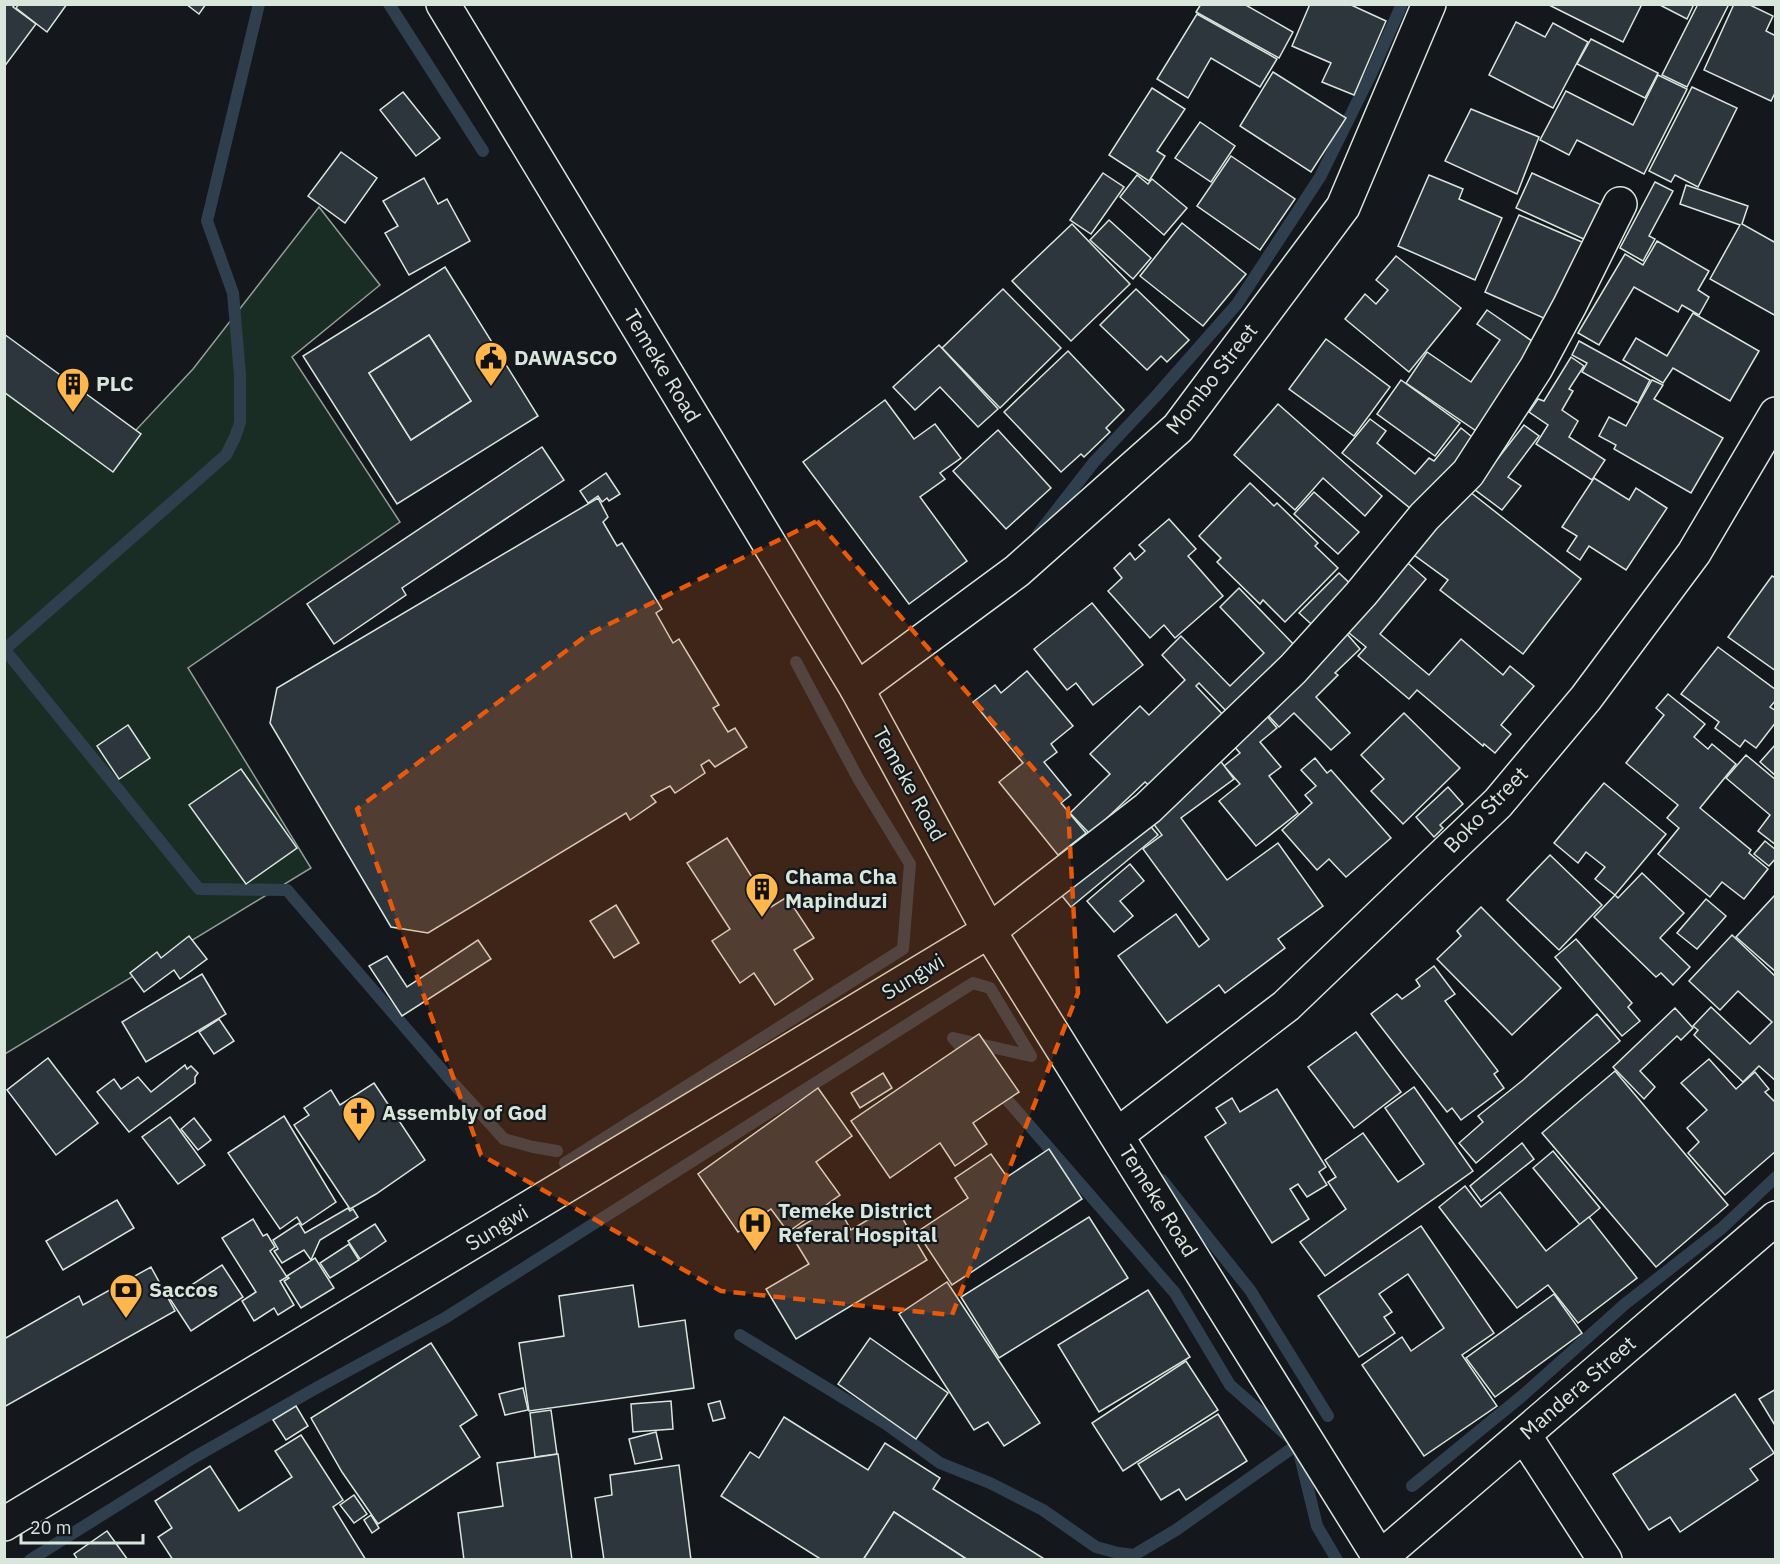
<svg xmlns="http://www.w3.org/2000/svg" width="1780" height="1564" font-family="'IBM Plex Sans',sans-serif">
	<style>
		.green { fill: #1a2d24; stroke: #939e99; stroke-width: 1.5 }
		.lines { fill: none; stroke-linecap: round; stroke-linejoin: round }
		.stream { stroke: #2f3f4d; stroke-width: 12 }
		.building { fill: #2c363c; stroke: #d8e6dc; stroke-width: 1.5; fill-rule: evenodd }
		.minor-casing { stroke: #d8e6dc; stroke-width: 36 }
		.minor { stroke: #14181c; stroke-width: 33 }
		.marked { fill: #e8590c; fill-opacity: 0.2; stroke: #e8590c; stroke-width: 4.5; stroke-dasharray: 12 8; stroke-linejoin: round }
		.labels { text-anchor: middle; stroke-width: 4.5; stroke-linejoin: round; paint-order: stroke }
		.poi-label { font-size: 21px; font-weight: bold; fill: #d8e6dc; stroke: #14181c; text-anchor: start }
		.street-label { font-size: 21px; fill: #d8e6dc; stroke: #14181c }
	</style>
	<rect width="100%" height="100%" fill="#14181c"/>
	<!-- green -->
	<path class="green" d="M319,207L380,285L292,357L400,522L188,668L311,868L5,1054L4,362L108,460L193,369Z"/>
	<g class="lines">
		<!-- stream -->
		<g class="stream">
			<path d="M389,4L483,151"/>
			<path d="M1038,534L1094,462L1156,396L1237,304L1320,177L1371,74L1402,4"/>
			<path d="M4,650L226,455L235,437L240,423V375L233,293L207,221L259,4"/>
			<path d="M5,650L199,889L287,890L453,1083L504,1139L533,1147L557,1151"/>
			<path d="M996,1087L1175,1293L1230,1385L1290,1438"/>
			<path d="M565,1163L903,949L910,864L859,780L796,662"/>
			<path d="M1162,1180L1250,1290L1328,1416"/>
			<path d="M740,1335L886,1424L940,1463L990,1483L1043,1510L1096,1547L1118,1553L1134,1555L1176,1530L1298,1444"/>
			<path d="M1299,1452L1317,1526L1337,1560"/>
			<path d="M1412,1486L1522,1396L1625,1304L1722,1228L1776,1177"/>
			<path d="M30,1560L193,1458L318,1387L445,1318L973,983L990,988L1031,1056L953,1038L971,1058"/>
		</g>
	</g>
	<!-- building -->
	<g class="building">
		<path d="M4,4H16L13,7L36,24L4,67Z"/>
		<path d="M19,4H67L47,32L16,8Z"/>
		<path d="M186,4H206L199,14Z"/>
		<path d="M1201,4H1244L1293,32L1279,58L1196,12Z"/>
		<path d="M1310,4H1349L1386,21L1354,95L1322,82L1331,63L1292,46Z"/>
		<path d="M1547,4H1642L1623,42Z"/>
		<path d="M1658,4H1694L1687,19Z"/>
		<path d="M1698,4H1729L1687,87L1662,75Z"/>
		<path d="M1734,4H1748L1773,16L1766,31L1776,36V91L1771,101L1704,70Z"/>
		<path d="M1197,14L1277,59L1260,87L1211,58L1188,98L1157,79Z"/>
		<path d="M1516,22L1545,37L1553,23L1588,42L1553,108L1489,75Z"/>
		<path d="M1591,39L1658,73L1645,98L1577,64Z"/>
		<path d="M1273,72L1346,118L1311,172L1240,126Z"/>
		<path d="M1658,75L1687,89L1644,174L1577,140L1569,155L1540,140L1566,91L1633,125Z"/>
		<path d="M1692,87L1737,108L1698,187L1675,175L1671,182L1649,171Z"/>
		<path d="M1152,88L1185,109L1157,151L1165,156L1149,181L1109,155Z"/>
		<path d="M403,92L440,138L416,156L380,110Z"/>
		<path d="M1471,109L1539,137L1517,194L1445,161Z"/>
		<path d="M1200,122L1235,146L1211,182L1175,158Z"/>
		<path d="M341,152L377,178L345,223L308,196Z"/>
		<path d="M1231,156L1295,199L1260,250L1197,206Z"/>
		<path d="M1103,173L1124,187L1091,234L1070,220Z"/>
		<path d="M1532,173L1604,206L1588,241L1516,208Z"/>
		<path d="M1137,175L1148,184L1152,179L1187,208L1164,235L1120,197Z"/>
		<path d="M1429,175L1463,189L1459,199L1502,218L1475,280L1398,246Z"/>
		<path d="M424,178L438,204L447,199L470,241L409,275L385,233L398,226L383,201Z"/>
		<path d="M1655,182L1673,191L1649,236L1655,239L1643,261L1620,248Z"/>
		<path d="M1686,185L1748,206L1742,224L1776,243V316L1710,279L1740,225L1680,204Z"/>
		<path d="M1519,215L1589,245L1555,323L1485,292Z"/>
		<path d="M1109,220L1151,258L1133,279L1090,240Z"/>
		<path d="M1182,223L1246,274L1203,326L1140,276Z"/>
		<path d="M1072,224L1130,284L1071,341L1012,281Z"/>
		<path d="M1657,241L1709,271L1698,290L1709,297L1699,315L1682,305L1678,312L1634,287L1599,345L1578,333L1625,254L1643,265Z"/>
		<path d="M1396,256L1461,308L1409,372L1345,319L1365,294L1376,304L1388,290L1376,280Z"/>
		<path d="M445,267L538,416L397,504L303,356ZM429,335L471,401L411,440L369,373Z"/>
		<path d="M1003,289L1061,348L1000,408L942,348Z"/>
		<path d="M1136,289L1189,340L1167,362L1161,356L1147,370L1100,325Z"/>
		<path d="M1487,310L1545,350L1485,437L1406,383L1427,352L1471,382L1500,340L1477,324Z"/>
		<path d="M1693,313L1759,351L1730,401L1673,368L1663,383L1623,360L1636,338L1667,356Z"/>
		<path d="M4,334L141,434L113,472L4,392Z"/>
		<path d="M429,335L471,401L411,440L369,373Z"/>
		<path d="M1326,339L1390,387L1354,436L1289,389Z"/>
		<path d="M1579,341L1650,380L1638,403L1582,372L1587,363L1572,355Z"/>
		<path d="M939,345L998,409L978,427L940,387L915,410L893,387Z"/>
		<path d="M1068,351L1124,410L1106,428L1110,432L1084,457L1081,454L1061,472L1004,412Z"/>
		<path d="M1571,357L1584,366L1569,389L1573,391L1562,410L1578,421L1569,437L1605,460L1592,480L1536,444L1548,425L1529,412L1538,399L1544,401Z"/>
		<path d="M1401,380L1460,423L1435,456L1377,414Z"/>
		<path d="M1652,380L1663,385L1654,399L1723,438L1691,493L1614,449L1616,445L1599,436L1609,417L1626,426Z"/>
		<path d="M885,400L914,439L935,424L961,458L940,473L945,479L920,497L967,561L909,604L803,462Z"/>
		<path d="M1278,404L1382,496L1365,516L1323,478L1295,510L1234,455Z"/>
		<path d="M1370,419L1386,431L1377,443L1415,474L1429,458L1434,461L1461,428L1482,445L1416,513L1342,453Z"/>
		<path d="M1524,425L1539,436L1508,477L1521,486L1502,510L1474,489Z"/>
		<path d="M998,430L1051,488L1006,529L953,471Z"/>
		<path d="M542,447L564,480L402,588L406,595L334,644L307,604Z"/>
		<path d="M606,473L620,494L609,501L607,498L602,502L598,496L588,503L580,491Z"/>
		<path d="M1594,478L1629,500L1636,488L1667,508L1626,570L1589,546L1580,560L1567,551L1577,536L1562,527Z"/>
		<path d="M1250,483L1274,506L1277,503L1318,543L1315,546L1338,568L1285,622L1263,600L1260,604L1217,562L1221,558L1199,536Z"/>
		<path d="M1465,488L1581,579L1523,654L1440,590L1448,580L1414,555Z"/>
		<path d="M1314,492L1359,532L1338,554L1294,514Z"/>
		<path d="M598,498L608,517L603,522L617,546L622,543L662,609L656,613L673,643L679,639L719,705L713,708L728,732L735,728L747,747L715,767L709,760L701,765L705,773L675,793L670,786L651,796L656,802L630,820L626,813L428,933L391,927L270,723L277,688Z"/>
		<path d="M1169,519L1196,549L1188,556L1223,596L1175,638L1164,625L1150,638L1108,591L1122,578L1114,568L1130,553L1135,560L1145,551L1139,545Z"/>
		<path d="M1403,559L1426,579L1380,634L1429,675L1461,639L1503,675L1510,666L1534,686L1501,725L1511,734L1495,753L1484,744L1483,746L1417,690L1409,699L1358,656L1366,647L1343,628Z"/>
		<path d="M1339,573L1358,591L1319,631L1299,613Z"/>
		<path d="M1772,576L1776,578V671L1728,637Z"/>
		<path d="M1239,588L1301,652L1231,716L1199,683L1196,686L1226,718L1153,789L1145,782L1107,818L1117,829L1089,833L1070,813L1110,774L1090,754L1140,706L1149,715L1185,680L1162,655L1181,636L1230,686L1264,653L1220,607Z"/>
		<path d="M1092,603L1143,665L1093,705L1076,683L1067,690L1034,649Z"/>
		<path d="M1347,634L1360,649L1335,673L1338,675L1316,697L1350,733L1331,750L1294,713L1279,727L1266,713Z"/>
		<path d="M1718,647L1776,690V700L1770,707L1776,711V722L1756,748L1745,740L1740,747L1715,728L1719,722L1681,694Z"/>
		<path d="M1027,671L1073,726L1051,744L1057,752L1044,762L1071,795L1061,803L1086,833L1058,855L999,782L1023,763L973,702L995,685L1001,693Z"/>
		<path d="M1668,694L1705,724L1694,737L1708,749L1712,744L1736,764L1700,808L1751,850L1749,853L1768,869L1744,899L1722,882L1710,897L1658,854L1679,828L1667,818L1678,805L1626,763L1664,715L1656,708Z"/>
		<path d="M1404,713L1460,768L1403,824L1371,791L1384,779L1361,755Z"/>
		<path d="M1266,715L1277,728L1260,742L1281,767L1269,776L1298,813L1256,846L1219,801L1240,784L1224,766L1240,753L1231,743Z"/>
		<path d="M128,725L150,758L119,779L97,746Z"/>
		<path d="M1775,745H1776V776L1760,762Z"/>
		<path d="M1746,755L1776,780V845L1758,831L1770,815L1726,778Z"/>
		<path d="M1315,758L1327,773L1331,770L1391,838L1346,877L1329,859L1317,870L1282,830L1312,803L1305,795L1316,786L1301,770Z"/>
		<path d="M1219,759L1234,779L1181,818L1227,880L1278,843L1323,906L1278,939L1285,948L1225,993L1219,985L1167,1023L1118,956L1176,914L1199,947L1209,939L1143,849L1162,835L1146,814Z"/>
		<path d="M241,769L297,848L246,884L189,805Z"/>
		<path d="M1604,783L1666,834L1615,895L1595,879L1605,867L1586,852L1578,863L1554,843Z"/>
		<path d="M1448,787L1463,804L1440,825L1443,828L1434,837L1416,817Z"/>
		<path d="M1141,815L1158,835L1071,907L1054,886Z"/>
		<path d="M727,838L771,907L787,897L814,938L794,950L813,979L775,1005L754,973L740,983L712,941L730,929L687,863Z"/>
		<path d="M1765,841L1776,850V858L1769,866L1754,854Z"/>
		<path d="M1550,855L1602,905L1559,950L1507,900Z"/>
		<path d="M1130,864L1144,881L1120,901L1133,916L1114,932L1087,901Z"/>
		<path d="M1642,873L1684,913L1660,938L1690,967L1673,985L1661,973L1656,977L1594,917L1615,895L1618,898Z"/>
		<path d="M1776,894V972L1736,937Z"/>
		<path d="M1706,899L1726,916L1697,949L1677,933Z"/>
		<path d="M616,905L639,943L614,958L590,921Z"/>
		<path d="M1481,907L1561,988L1512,1035L1437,959L1461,936L1457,931Z"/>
		<path d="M1732,935L1776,977V1081L1759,1066L1743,1082L1694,1035L1698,1030L1693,1026L1711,1007L1750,1044L1772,1022L1738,991L1720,1010L1689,981Z"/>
		<path d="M189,936L207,959L180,979L174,970L144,992L130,973L157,952L161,958Z"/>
		<path d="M1576,939L1632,1003L1628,1007L1640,1021L1622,1036L1555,957Z"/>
		<path d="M478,940L491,959L402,1016L369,966L387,956L407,987Z"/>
		<path d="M1434,966L1455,994L1445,1001L1498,1071L1494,1074L1504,1088L1461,1120L1452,1108L1447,1112L1371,1014L1397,994L1402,999L1420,986L1416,980Z"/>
		<path d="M202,974L226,1014L146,1062L122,1022Z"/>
		<path d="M1675,1008L1693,1028L1681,1040L1677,1036L1640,1071L1655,1087L1644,1099L1613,1067Z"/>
		<path d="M1597,1014L1620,1041L1476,1163L1459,1143L1483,1122L1478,1116L1523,1080Z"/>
		<path d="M219,1019L234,1041L214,1054L199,1032Z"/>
		<path d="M1356,1032L1401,1092L1354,1128L1308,1067Z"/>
		<path d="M979,1034L1019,1092L973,1123L987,1144L955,1166L940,1143L890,1178L851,1121Z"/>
		<path d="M48,1058L98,1123L56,1155L7,1090Z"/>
		<path d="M1709,1059L1736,1089L1755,1072L1769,1089L1765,1092L1776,1103V1151L1725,1195L1688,1153L1699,1142L1687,1128L1707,1110L1681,1083Z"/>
		<path d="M185,1065L187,1069L191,1066L198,1073L195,1077V1083L129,1132L97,1092L114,1079L121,1089L138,1077L151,1092Z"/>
		<path d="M1615,1071L1728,1205L1656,1267L1542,1133Z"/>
		<path d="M883,1073L892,1088L860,1108L851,1093Z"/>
		<path d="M374,1083L425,1160L376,1194L350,1209L294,1125L309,1115L304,1108L331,1090L340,1105Z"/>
		<path d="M1414,1087L1473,1171L1325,1276L1300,1242L1346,1209L1328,1182L1336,1177L1325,1160L1363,1133L1398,1182L1424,1164L1385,1108Z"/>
		<path d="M818,1088L852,1136L816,1162L840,1195L788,1232L771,1209L738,1232L698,1174Z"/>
		<path d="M1277,1089L1326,1167L1319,1172L1327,1185L1307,1197L1298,1184L1290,1189L1309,1219L1272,1243L1205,1137L1226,1123L1216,1108L1232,1098L1240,1112Z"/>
		<path d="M284,1116L336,1202L302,1225L297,1217L280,1229L228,1153Z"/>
		<path d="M170,1117L205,1165L178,1184L142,1137Z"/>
		<path d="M194,1118L211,1140L198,1150L181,1129Z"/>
		<path d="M1522,1143L1534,1159L1481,1201L1470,1186Z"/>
		<path d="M1049,1149L1082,1199L952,1285L917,1232L968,1198L955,1178L991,1154L1007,1177Z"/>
		<path d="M1553,1151L1600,1208L1580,1225L1533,1168Z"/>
		<path d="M1465,1186L1481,1207L1500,1192L1546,1251L1589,1217L1637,1278L1578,1323L1548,1285L1517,1308L1439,1207Z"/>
		<path d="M117,1200L134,1228L63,1270L46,1241Z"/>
		<path d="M894,1204L927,1260L796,1339L766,1289L809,1264L790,1233L837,1205L851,1230Z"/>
		<path d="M348,1208L350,1211L353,1209L358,1217L320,1240L311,1260L304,1250L282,1263L274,1251L278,1249L273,1240L299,1223L305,1233Z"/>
		<path d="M1089,1217L1128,1278L999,1358L961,1297Z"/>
		<path d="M253,1219L263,1236L267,1234L275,1247L270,1251L287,1277L280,1281L294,1305L278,1315L274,1308L254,1321L242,1301L256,1292L222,1238Z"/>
		<path d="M375,1224L386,1241L360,1259L348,1241Z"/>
		<path d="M1421,1226L1494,1333L1462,1355L1497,1406L1424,1456L1362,1365L1402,1337L1411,1351L1444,1328L1408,1274L1379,1294L1392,1312L1384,1317L1395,1333L1359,1357L1318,1296Z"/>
		<path d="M349,1244L359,1260L330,1278L320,1263Z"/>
		<path d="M315,1258L334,1288L301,1308L284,1281L289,1278L287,1276Z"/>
		<path d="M222,1265L243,1297L191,1331L170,1299Z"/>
		<path d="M151,1267L175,1311L4,1407V1339L79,1296L83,1305Z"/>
		<path d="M947,1282L1040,1423L1004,1446L988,1422L974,1430L899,1314Z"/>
		<path d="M633,1285L639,1327L685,1320L694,1388L529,1411L519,1343L564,1336L559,1296Z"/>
		<path d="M1148,1290L1190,1357L1099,1412L1058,1345Z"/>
		<path d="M1554,1294L1582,1333L1495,1397L1466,1358Z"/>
		<path d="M870,1338L948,1393L916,1439L838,1384Z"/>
		<path d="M431,1343L477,1415L460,1426L480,1457L378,1524L342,1472L311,1418Z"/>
		<path d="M1186,1361L1218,1410L1123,1471L1092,1423Z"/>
		<path d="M523,1388L528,1410L505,1415L499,1394Z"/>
		<path d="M1776,1389V1427L1759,1399Z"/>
		<path d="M1735,1394L1774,1453L1750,1469L1758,1480L1680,1532L1670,1517L1649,1530L1613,1474Z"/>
		<path d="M671,1401L673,1429L633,1432L631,1404Z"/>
		<path d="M720,1401L725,1418L713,1421L708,1404Z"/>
		<path d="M296,1406L308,1426L286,1440L273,1420Z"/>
		<path d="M551,1410L557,1454L535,1457L530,1413Z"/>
		<path d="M1218,1414L1247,1461L1186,1500L1179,1489L1161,1500L1138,1464Z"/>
		<path d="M784,1417L868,1470L885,1443L940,1478L933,1489L1046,1560H968L894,1512L863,1560H822L721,1496L750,1452L759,1458Z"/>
		<path d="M656,1432L662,1459L635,1464L629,1439Z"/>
		<path d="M301,1435L343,1500L333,1507L366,1560H173L158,1537L172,1528L155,1501L210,1466L239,1511L292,1477L275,1451Z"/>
		<path d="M558,1454L572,1560H464L458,1513L503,1506L497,1463Z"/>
		<path d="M679,1465L691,1560H604L595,1498L612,1495L610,1475Z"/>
		<path d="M354,1495L367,1514L354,1523L340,1505Z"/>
		<path d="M894,1512L968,1560H863Z"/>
		<path d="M371,1515L379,1528L372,1533L364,1520Z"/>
		<path d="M107,1531L128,1560H78L74,1554Z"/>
	</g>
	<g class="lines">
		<defs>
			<g id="minor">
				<path d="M443,4L857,689L989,931L1381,1560"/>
				<path d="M857,689L1017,571L1178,428L1343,207L1429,4"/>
				<path d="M1117,1135L1286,1006L1498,803L1586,698L1694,553L1776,414"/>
				<path d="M1524,1435L1605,1560"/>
				<path d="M4,1524L989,931L1148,808L1293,669L1361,594L1424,517L1468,473L1536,368L1570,305L1620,204"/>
				<path d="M1380,1558L1776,1218"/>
			</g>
		</defs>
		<!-- minor casing -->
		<use href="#minor" class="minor-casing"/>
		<!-- minor -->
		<use href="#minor" class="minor"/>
	</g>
	<!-- marked area -->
	<path class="marked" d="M817,521L1068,808L1078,993L952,1315L721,1291L481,1155L357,809L587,635Z"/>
	<!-- icons -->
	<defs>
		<symbol id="civic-pin" viewBox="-11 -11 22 30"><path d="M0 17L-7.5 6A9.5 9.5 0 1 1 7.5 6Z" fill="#ffb74d" stroke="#14181c"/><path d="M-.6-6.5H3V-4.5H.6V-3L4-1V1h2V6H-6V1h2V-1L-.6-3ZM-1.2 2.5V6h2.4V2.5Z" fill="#111"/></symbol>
		<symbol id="building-pin" viewBox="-11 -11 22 30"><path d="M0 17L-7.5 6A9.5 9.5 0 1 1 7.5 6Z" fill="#ffb74d" stroke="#14181c"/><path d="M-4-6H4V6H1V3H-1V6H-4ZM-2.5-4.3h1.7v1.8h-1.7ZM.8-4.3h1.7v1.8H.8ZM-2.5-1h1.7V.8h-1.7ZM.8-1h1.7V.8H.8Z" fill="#111"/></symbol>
		<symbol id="church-pin" viewBox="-11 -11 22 30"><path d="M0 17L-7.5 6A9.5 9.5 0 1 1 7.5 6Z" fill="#ffb74d" stroke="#14181c"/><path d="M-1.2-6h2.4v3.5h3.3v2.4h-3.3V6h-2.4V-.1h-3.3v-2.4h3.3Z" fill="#111"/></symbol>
		<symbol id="hospital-pin" viewBox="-11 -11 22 30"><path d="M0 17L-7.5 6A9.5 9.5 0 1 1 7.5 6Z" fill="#ffb74d" stroke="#14181c"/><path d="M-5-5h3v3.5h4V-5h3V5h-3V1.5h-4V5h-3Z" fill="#111"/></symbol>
		<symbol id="bank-pin" viewBox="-11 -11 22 30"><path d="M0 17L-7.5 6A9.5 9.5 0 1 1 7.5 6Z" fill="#ffb74d" stroke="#14181c"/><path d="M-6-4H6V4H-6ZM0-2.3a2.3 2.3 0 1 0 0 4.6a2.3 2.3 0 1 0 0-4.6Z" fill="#111"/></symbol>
	</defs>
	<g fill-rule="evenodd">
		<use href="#civic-pin" x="472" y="339" width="38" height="52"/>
		<use href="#building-pin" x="54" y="365" width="38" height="52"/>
		<use href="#building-pin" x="743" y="870" width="38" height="52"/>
		<use href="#church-pin" x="340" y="1094" width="38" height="52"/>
		<use href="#hospital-pin" x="736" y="1204" width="38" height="52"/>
		<use href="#bank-pin" x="107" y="1271" width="38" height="52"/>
	</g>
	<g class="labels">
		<!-- poi labels -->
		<g class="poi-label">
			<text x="514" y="365">DAWASCO</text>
			<text x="96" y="391">PLC</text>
			<text x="785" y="884">Chama Cha<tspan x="785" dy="24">Mapinduzi</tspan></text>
			<text x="382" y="1120">Assembly of God</text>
			<text x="778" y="1218">Temeke District<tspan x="778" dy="24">Referal Hospital</tspan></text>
			<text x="149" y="1297">Saccos</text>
		</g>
		<!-- street labels -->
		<g class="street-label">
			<text transform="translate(662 366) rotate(59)" y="7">Temeke Road</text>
			<text transform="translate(1212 379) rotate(-52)" y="7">Mombo Street</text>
			<text transform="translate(909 784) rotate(61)" y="7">Temeke Road</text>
			<text transform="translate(1486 810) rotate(-46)" y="7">Boko Street</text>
			<text transform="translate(913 977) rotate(-31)" y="7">Sungwi</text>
			<text transform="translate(1158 1201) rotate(58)" y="7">Temeke Road</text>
			<text transform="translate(497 1228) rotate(-31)" y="7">Sungwi</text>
			<text transform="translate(1578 1388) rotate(-41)" y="7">Mandera Street</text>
		</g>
	</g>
	<!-- border -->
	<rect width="1780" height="1564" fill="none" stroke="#d8e6dc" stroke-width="12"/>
	<!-- scale -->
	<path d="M21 1534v9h122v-9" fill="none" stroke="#d8e6dc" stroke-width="3"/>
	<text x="30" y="1534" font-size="18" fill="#d8e6dc" stroke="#14181c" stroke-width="4.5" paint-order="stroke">20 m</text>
</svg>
